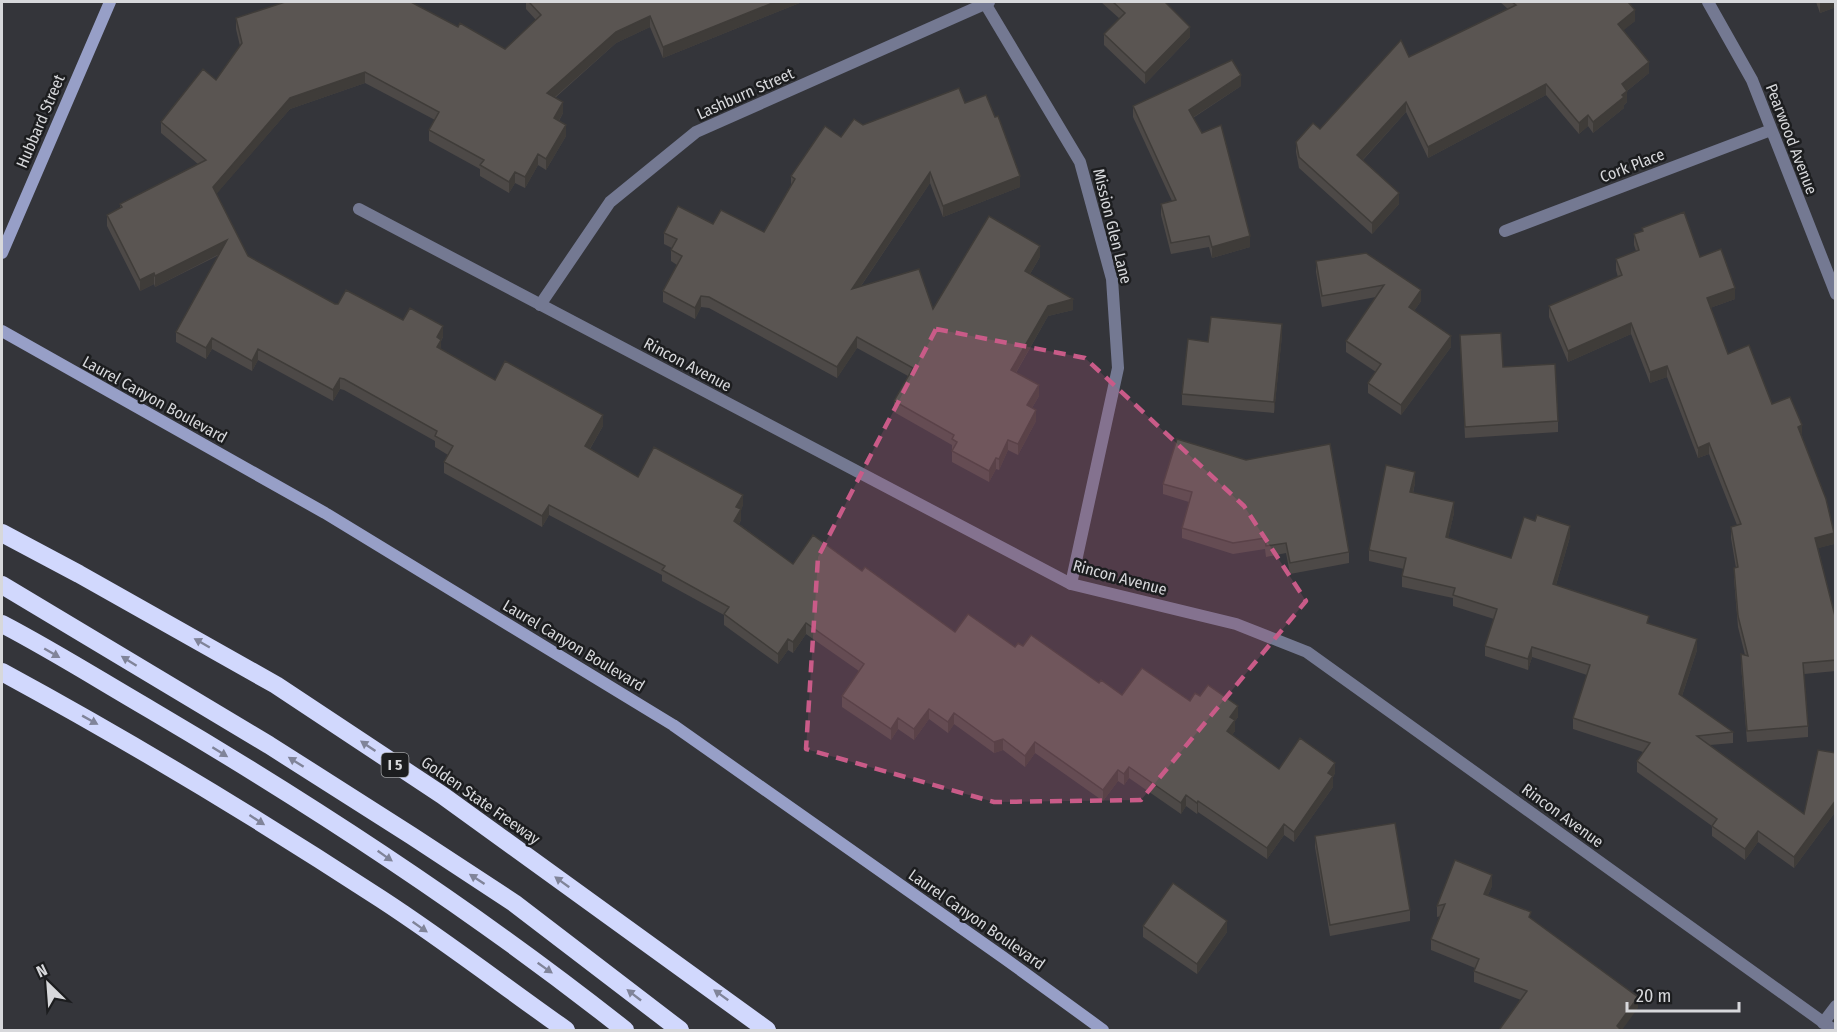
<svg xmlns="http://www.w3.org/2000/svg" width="1837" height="1032" font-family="'Fira Sans Condensed',sans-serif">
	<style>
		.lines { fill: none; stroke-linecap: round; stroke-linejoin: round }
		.street { stroke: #747992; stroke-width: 12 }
		.secondary { stroke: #979fc7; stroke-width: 12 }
		.highway { stroke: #d1d8fd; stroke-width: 18 }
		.wall { fill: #4d4947 }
		.shaded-wall { fill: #3f3c39 }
		.building { fill: #5a5552; stroke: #3f3c39; stroke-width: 1.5 }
		.oneway { fill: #808499 }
		.marked { fill: #c95b88; fill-opacity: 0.2; stroke: #c95b88; stroke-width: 4.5; stroke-dasharray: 12 8; stroke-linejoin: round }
		.labels { text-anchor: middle; stroke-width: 5; stroke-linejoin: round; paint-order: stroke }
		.shield { fill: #1c1d1f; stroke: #9fa0a3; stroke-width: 1.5 }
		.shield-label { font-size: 15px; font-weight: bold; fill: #d7d8db }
		.street-label { font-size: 16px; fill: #d7d8db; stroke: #1c1d1f }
	</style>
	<rect width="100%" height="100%" fill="#34353a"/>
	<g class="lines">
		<!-- street -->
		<g class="street">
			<path d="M1708,2L1752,80L1836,294"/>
			<path d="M986,5L1080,162L1112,279L1118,368L1071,584"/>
			<path d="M359,209L1071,584L1236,624L1307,652L1834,1030"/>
			<path d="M1505,231L1771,130"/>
			<path d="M540,305L610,202L696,132L989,2"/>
			<path d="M1823,1023L1836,1006"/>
		</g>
		<!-- secondary -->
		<g class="secondary">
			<path d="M2,253L110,2"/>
			<path d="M2,331L325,513L673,725L1004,958L1103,1030"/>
		</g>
		<!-- highway -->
		<g class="highway">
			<path d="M2,533L79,574L276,685L442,795L767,1030"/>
			<path d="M2,585L269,745L412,836L514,903L680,1030"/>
			<path d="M2,624C52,650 101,681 151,710C316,807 476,912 625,1030"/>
			<path d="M2,672C131,742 257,818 381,899C444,940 505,987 566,1030"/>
		</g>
	</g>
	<!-- wall -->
	<g class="wall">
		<path d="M526,2H802L663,58L650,27L616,43L555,98L563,113L559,121L566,136L546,170L538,165L525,188L515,183L509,193L480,176V169L429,141V130L435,120L365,83L290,109L216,194L248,256L335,304L403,320L443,337L441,341V349L495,380L603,426L590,449L638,477L743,505L741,509V520L739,524L793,564L862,571L955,632L1015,647L1023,646L1122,695L1190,701L1238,717L1235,721V731L1232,735L1279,769L1335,773L1333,777V787L1294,842L1284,835L1267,859L1198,812L1197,814L1186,806L1181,814L1129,778L1124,785L1118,781L1103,801L1035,753L1025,767L1003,750L994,753L954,724L948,733L929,719L914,740L898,729L891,740L842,707V696L859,671L806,634L793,653L788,650L778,664L724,625V615L662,581V575L549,515L542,527L444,473V462L448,455L435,447V441L344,390L340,389L333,401L258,360L252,371L212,349L206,359L176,342V332L219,255L155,287L154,284L140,291L107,226V215L120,208V204L198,164L161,133V122L216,80L240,46L236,29V18L458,27L505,49L536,20L526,9Z"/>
		<path d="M1101,2H1165L1190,37L1145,84L1104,45V34L1120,19Z"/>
		<path d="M1500,2H1628L1635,21L1623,30L1649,73L1627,91V102L1624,105V108L1593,133L1588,126L1579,134L1546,95L1428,158L1406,112L1363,160L1399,204L1372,234L1299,168L1296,152V142L1320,129L1409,57L1508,9Z"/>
		<path d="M1816,2H1836V7L1820,13Z"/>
		<path d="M1241,86L1193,118L1250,247L1212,258L1209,247L1171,254L1161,215V204L1172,201L1133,117V106Z"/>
		<path d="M965,103L1020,187L943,217L930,183L861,286L933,309L1040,257L1030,274L1073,310L1048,316L1016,373L1039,396L1032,408L1036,421L1018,455L1008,450L999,470L996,469L989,482L952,462V445L894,412V401L908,376L857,348L837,378L709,308L701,307L695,319L663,302V291L677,265L671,261V250L672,248L664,244V233L713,224L764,232L791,186V176L841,137L863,125Z"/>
		<path d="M1642,228L1700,257L1735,299L1710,308L1728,354L1802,436L1834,544L1818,548L1836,620V671L1804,674L1808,726V737L1747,742L1741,665V654L1745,655L1738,627L1734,579V568H1736L1731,538V527L1737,525L1709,454L1698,458L1667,377L1650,383L1631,334L1568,362L1549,317V306L1618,277L1616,270V259L1636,251L1634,245V234L1642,231Z"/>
		<path d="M1366,253L1421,301L1414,311L1451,347L1401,415L1368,393V383L1376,372L1346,352V341L1376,297L1322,307L1316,272V261Z"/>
		<path d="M1282,335L1274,413L1182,405V394L1208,342Z"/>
		<path d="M1460,335L1503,367L1558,421V432L1465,438Z"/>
		<path d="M1177,439L1349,552V563L1290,574L1286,553L1266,557L1265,549L1233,554L1182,538V528L1189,502L1163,494V484Z"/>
		<path d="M1415,483L1413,493L1454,513L1448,538L1511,558L1570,537L1556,585L1649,623L1697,650L1682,696L1733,732V743L1710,745L1804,814L1836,753V811L1794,868L1758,842L1745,860L1712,836V826L1637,772V761L1643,752L1573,729V718L1587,675L1532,657L1528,670L1485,656V646L1494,619L1453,606V598L1402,587V576L1404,569L1369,561V550Z"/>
		<path d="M1315,836L1410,910V921L1330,936L1315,847Z"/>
		<path d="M1492,886L1488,895L1531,919L1638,1008L1521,1000L1474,982V971L1475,968L1431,950V939L1441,916L1437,917V906Z"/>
		<path d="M1143,926L1227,932L1197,974L1143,937Z"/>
	</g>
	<!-- shaded-wall -->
	<g class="shaded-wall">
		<path d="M775,2H802L663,58V47Z"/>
		<path d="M1820,2H1836V7L1820,13Z"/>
		<path d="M1635,10V21L1618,35V24Z"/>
		<path d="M650,16V27L616,43L547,104V93L616,32Z"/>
		<path d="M1190,27V37L1145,84V73Z"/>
		<path d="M1649,62V73L1622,95V84Z"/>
		<path d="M365,72V83L290,109L213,198V187L290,98Z"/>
		<path d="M1241,75V86L1189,120V110Z"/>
		<path d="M1546,84V95L1428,158V147Z"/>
		<path d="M1627,91V102L1624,105V108L1593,133V122Z"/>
		<path d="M563,102V113L554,129V118Z"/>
		<path d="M1406,102V112L1357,166V155Z"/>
		<path d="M1588,115V126L1579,134V123Z"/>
		<path d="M566,125V136L546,170V159Z"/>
		<path d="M538,154V165L525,188V177Z"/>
		<path d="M515,172V183L509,193V182Z"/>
		<path d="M930,172V183L852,299V289Z"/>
		<path d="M1020,176V187L943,217V206Z"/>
		<path d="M1399,193V204L1372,234V223Z"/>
		<path d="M1250,236V247L1212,258V247Z"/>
		<path d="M227,240V250L155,287V276Z"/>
		<path d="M1040,246V257L1025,282V271Z"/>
		<path d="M154,273V284L140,291V280Z"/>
		<path d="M1735,288V299L1707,309V298Z"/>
		<path d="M1421,290V301L1409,318V307Z"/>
		<path d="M701,296V307L695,319V308Z"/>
		<path d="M1073,299V310L1048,316L1011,381V370L1048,306Z"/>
		<path d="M1631,323V334L1568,362V351Z"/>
		<path d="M1282,324V335L1274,413V402Z"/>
		<path d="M443,326V337L441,340V351L437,358V337Z"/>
		<path d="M1451,336V347L1401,415V405Z"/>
		<path d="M857,337V348L837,378V367Z"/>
		<path d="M212,338V349L206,359V348Z"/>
		<path d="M258,349V360L252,371V361Z"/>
		<path d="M1667,366V377L1650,383V372Z"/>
		<path d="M340,378V389L333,401V390Z"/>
		<path d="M1039,385V396L1027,416V405Z"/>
		<path d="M1036,410V421L1018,455V444Z"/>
		<path d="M603,415V426L585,457V446Z"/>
		<path d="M1802,425V436L1798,427Z"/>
		<path d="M1008,440V450L999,470V459Z"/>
		<path d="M1709,443V454L1698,458V448Z"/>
		<path d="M996,458V469L989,482V471Z"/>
		<path d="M1415,472V483L1410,503V492Z"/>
		<path d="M743,495V505L740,512L741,509V520L734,532V521L736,507Z"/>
		<path d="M1454,502V513L1446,548V537Z"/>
		<path d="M549,505V515L542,527V516Z"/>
		<path d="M1570,526V537L1553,595V584Z"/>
		<path d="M1834,533V544L1815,549V538Z"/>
		<path d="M806,623V634L793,653V642Z"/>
		<path d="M788,639V650L778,664V654Z"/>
		<path d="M1697,639V650L1679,705V694Z"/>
		<path d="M1532,647V657L1528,670V659Z"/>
		<path d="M1238,706V717L1235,721V731L1227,742V731L1230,717Z"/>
		<path d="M929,709V719L914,740V729Z"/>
		<path d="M954,713V724L948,733V722Z"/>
		<path d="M898,718V729L891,740V729Z"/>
		<path d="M1003,739V750L994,753V742Z"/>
		<path d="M1035,742V753L1025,767V756Z"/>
		<path d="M1335,763V773L1333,777V787L1294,842V832L1328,773Z"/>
		<path d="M1129,767V778L1124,785V774Z"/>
		<path d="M1118,770V781L1103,801V790Z"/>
		<path d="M1186,795V806L1181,814V803Z"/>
		<path d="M1836,800V811L1794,868V857Z"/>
		<path d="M1198,801V812L1197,814V803Z"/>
		<path d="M1284,824V835L1267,859V848Z"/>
		<path d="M1758,831V842L1745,860V849Z"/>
		<path d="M1492,875V886L1484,904V894Z"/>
		<path d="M1227,921V932L1197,974V964Z"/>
		<path d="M1638,997V1008L1622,1030L1617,1026Z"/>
	</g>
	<!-- building -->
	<g class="building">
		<path d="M285,2H411L458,27L460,23L505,49L541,15L529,2H775L663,47L650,16L616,32L547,93L563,102L554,118L566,125L546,159L538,154L525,177L515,172L509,182L480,165L484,160L429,130L439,112L365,72L290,98L213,187L248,256L335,304H338L346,290L403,320L410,308L443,326L437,337L441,340L437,347L495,380L505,361L603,415L585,446L638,477L654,447L743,495L736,507L741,509L734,521L793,564L813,535L862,571L865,567L955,632L968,614L1015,647L1018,643L1023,646L1031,635L1099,683L1101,680L1122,695L1142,668L1190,701L1195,693L1200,696L1208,685L1238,706L1230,717L1235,720L1227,731L1279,769L1300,738L1335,763L1328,773L1333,776L1294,832L1284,824L1267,848L1198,801L1197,803L1186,795L1181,803L1129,767L1124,774L1118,770L1103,790L1035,742L1025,756L1003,739L994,742L954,713L948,722L929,709L914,729L898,718L891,729L842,696L864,664L806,623L793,642L788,639L778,654L724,614L729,607L662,570L665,566L549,505L542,516L444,462L453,446L435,436L437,431L344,379L340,378L333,390L258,349L252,361L212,338L206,348L176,332L227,240L155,276L154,273L140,280L107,215L122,207L120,204L206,160L161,122L203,69L216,80L242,43L236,18Z"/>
		<path d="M1113,2H1165L1190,27L1145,73L1104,34L1125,13Z"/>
		<path d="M1512,2H1628L1635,10L1618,24L1649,62L1622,84L1627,91L1622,95L1624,97L1593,122L1588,115L1579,123L1546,84L1428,147L1406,102L1357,155L1399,193L1372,223L1299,157L1296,142L1313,123L1320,129L1401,40L1409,57L1516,5Z"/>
		<path d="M1232,60L1241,75L1189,110L1202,133L1221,125L1250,236L1212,247L1209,236L1171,243L1161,204L1176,200L1133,106Z"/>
		<path d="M959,88L965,103L986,95L995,117L998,116L1020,176L943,206L930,172L852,289L919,269L933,309L989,216L1040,246L1025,271L1073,299L1048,306L1011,370L1039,385L1027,405L1036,410L1018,444L1008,440L999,459L996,458L989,471L952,451L957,442L952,439L954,435L894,401L913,368L857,337L837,367L709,297L701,296L695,308L663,291L682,256L671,250L677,239L664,233L678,206L713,224L721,210L764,232L795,179L791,176L825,126L841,137L854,119L863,125Z"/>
		<path d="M1684,212L1700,257L1721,249L1735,288L1707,298L1728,354L1749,345L1772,404L1790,397L1802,425L1798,427L1826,499L1834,533L1815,538L1836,620V660L1803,663L1808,726L1747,731L1741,654L1748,656L1738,616L1734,568L1738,567L1731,527L1741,524L1709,443L1698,448L1667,366L1650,372L1631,323L1568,351L1549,306L1622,275L1616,259L1639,250L1634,234L1643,231L1642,228Z"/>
		<path d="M1366,253L1421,290L1409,307L1451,336L1401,405L1368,383L1381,364L1346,341L1384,285L1322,296L1316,261Z"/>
		<path d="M1211,317L1282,324L1274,402L1182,394L1188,339L1208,342Z"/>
		<path d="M1501,333L1503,367L1555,364L1558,421L1465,427L1460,335Z"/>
		<path d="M1177,439L1246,460L1330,444L1349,552L1290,563L1286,543L1266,546L1265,538L1233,543L1182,528L1192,492L1163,484Z"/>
		<path d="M1386,465L1415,472L1410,492L1454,502L1446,537L1511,558L1524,517L1535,521L1537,515L1570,526L1553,584L1649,616L1647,623L1697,639L1679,694L1733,732L1697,736L1804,814L1818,750L1836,753V800L1794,857L1758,831L1745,849L1712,826L1717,819L1637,761L1650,743L1573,718L1590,665L1532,647L1528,659L1485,646L1497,609L1453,595L1455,588L1402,576L1406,558L1369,550Z"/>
		<path d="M1395,823L1410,910L1330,925L1315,836Z"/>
		<path d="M1455,860L1492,875L1484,894L1531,912L1529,917L1638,997L1617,1026L1621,1030H1499L1527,991L1474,971L1479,959L1431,939L1445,904L1437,906Z"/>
		<path d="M1173,883L1227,921L1197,964L1143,926Z"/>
	</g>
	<!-- one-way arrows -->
	<defs><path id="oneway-solid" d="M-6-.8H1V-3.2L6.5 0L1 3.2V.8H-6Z" transform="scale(1.5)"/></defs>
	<g class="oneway">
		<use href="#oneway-solid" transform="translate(202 643) rotate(-150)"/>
		<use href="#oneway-solid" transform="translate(52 653) rotate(30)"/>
		<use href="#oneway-solid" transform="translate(129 661) rotate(-148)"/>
		<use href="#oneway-solid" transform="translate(90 720) rotate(29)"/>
		<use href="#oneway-solid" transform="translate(368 746) rotate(-146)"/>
		<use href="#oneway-solid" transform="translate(220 752) rotate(32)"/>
		<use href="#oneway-solid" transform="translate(296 762) rotate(-148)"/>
		<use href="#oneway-solid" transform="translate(257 820) rotate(33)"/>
		<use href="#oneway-solid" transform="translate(385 856) rotate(35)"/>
		<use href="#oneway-solid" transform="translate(477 879) rotate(-147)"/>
		<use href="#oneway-solid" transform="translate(562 882) rotate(-144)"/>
		<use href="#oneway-solid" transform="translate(420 927) rotate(35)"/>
		<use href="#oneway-solid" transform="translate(545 968) rotate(35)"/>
		<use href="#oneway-solid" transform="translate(634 995) rotate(-142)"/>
		<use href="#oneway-solid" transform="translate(721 995) rotate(-144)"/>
	</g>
	<!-- marked area -->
	<path class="marked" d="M936,329L1085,358L1244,506L1306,601L1141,800L994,802L806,749L818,557Z"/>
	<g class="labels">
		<!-- shield labels -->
		<rect class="shield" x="381.5" y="753" width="27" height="24" rx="4.5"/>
		<g class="shield-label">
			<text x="395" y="770">I 5</text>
		</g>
		<!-- street labels -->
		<g class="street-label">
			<text transform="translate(745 93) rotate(-24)" y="6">Lashburn Street</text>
			<text transform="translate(40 121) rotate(-67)" y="6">Hubbard Street</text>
			<text transform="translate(1792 139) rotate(69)" y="6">Pearwood Avenue</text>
			<text transform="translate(1632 165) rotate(-21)" y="6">Cork Place</text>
			<text transform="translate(1113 226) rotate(76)" y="6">Mission Glen Lane</text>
			<text transform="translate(688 364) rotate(28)" y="6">Rincon Avenue</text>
			<text transform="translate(155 399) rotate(29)" y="6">Laurel Canyon Boulevard</text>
			<text transform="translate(1120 577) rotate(15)" y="6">Rincon Avenue</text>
			<text transform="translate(574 645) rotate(31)" y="6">Laurel Canyon Boulevard</text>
			<text transform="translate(481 800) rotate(35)" y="6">Golden State Freeway</text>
			<text transform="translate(1563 815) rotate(36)" y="6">Rincon Avenue</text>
			<text transform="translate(977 919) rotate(35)" y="6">Laurel Canyon Boulevard</text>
		</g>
	</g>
	<!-- border -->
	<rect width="1837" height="1032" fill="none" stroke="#d7d8db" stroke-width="6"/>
	<!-- north arrow -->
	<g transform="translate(48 984) rotate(335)" stroke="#1c1d1f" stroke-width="4.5" paint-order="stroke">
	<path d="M0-4.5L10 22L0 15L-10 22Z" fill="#d7d8db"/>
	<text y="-9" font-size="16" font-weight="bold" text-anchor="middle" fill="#d7d8db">N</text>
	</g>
	<!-- scale -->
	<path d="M1627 1002v9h112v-9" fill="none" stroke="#d7d8db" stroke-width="3"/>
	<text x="1636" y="1002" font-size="18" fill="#d7d8db" stroke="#1c1d1f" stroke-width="4.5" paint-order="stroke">20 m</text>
</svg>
